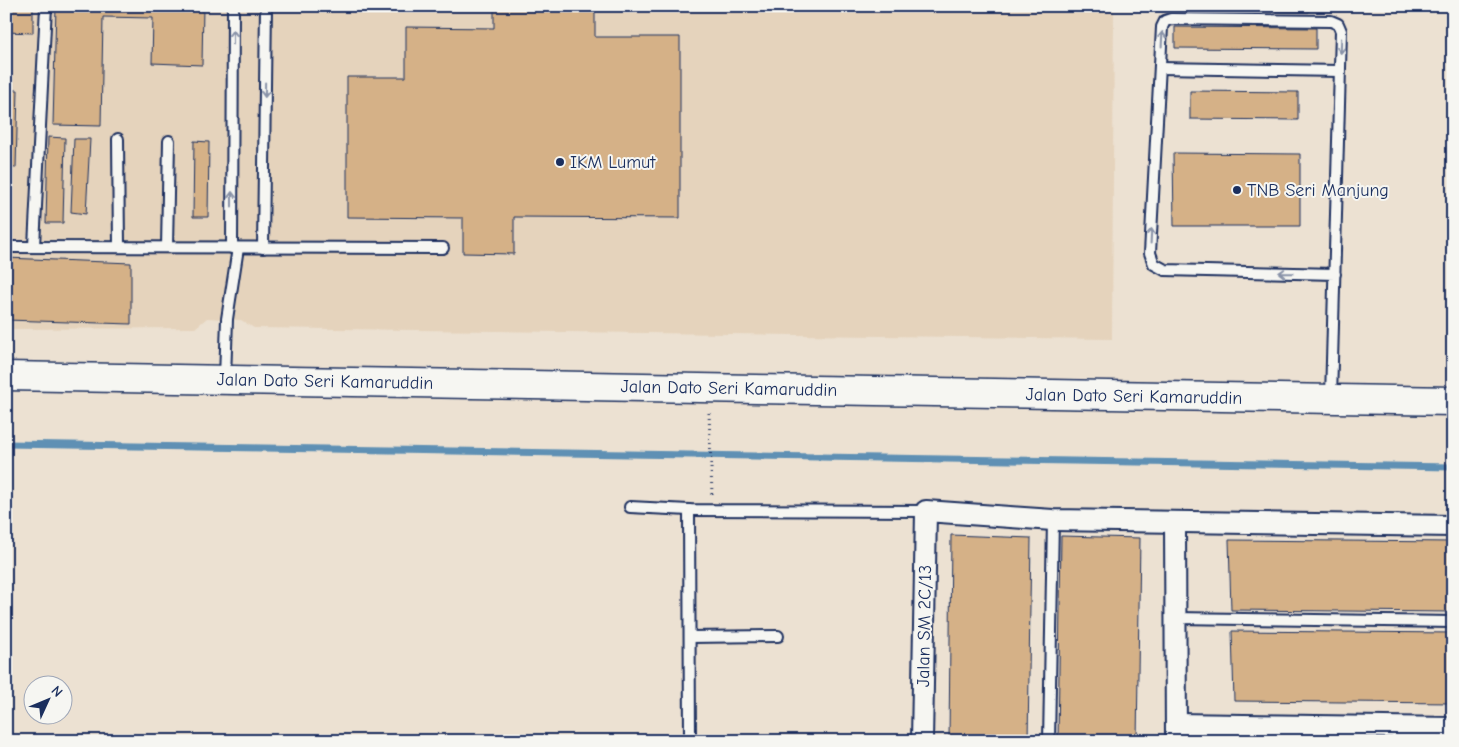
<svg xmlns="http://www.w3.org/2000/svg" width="1459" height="747" font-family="'Comic Neue',sans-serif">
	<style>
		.built { fill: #e5d3bc }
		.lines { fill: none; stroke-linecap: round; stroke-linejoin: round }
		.stream { stroke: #5f90b4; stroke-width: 7 }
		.building { fill: #d5b187; stroke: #1b2f5e }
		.lane-casing { stroke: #1b2f5e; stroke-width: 14 }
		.street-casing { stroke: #1b2f5e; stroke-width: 24 }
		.secondary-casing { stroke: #1b2f5e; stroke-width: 31 }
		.path { stroke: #1b2f5e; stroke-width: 3; stroke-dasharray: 1 4; stroke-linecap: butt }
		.lane { stroke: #f6f6f2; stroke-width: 10 }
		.street { stroke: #f6f6f2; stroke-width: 20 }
		.secondary { stroke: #f6f6f2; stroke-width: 28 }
		.oneway { stroke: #8892a8 }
		.poi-dot { fill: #1b2f5e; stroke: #f6f6f2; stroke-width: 2 }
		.labels { text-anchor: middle; stroke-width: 4; stroke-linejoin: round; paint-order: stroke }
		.poi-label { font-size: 18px; fill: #1b2f5e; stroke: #f6f6f2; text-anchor: start }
		.street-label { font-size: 18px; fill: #1b2f5e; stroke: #f6f6f2 }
	</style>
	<rect width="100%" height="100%" fill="#ece1d2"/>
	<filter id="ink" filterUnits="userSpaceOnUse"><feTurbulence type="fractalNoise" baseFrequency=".02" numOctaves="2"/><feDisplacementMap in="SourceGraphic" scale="10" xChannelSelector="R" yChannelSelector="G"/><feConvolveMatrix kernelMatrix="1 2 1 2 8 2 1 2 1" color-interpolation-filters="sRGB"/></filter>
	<g filter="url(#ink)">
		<!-- built -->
		<path class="built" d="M6,6H1114L1112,339L254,328L241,320L207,318L195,328L6,329Z"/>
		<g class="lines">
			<!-- stream -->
			<path class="stream" d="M6,444L1453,467"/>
		</g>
		<!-- building -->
		<g class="building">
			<path d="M6,6H33V33L6,32Z"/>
			<path d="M56,6H203L202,65L152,63L153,18L103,17L101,126L53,125Z"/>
			<path d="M494,6H595V37H680V218L514,217V254L463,253V218L347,217V77H406V27L494,28Z"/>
			<path d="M1183,6H1309V12L1183,10Z"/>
			<path d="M1175,27L1316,28V49L1175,48Z"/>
			<path d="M6,90H18L16,168L6,167Z"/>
			<path d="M1190,91L1298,92V120L1190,119Z"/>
			<path d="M48,137L65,138L63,223H46Z"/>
			<path d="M74,139H90L86,214L71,212Z"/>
			<path d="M194,141L209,142L208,217H193Z"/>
			<path d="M1173,153L1300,154V226H1174Z"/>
			<path d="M6,258L131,263V324L6,320Z"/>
			<path d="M951,535L1031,538L1028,741H949Z"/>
			<path d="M1061,536L1140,538L1137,741H1058Z"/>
			<path d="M1229,540L1453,542V612L1231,610Z"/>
			<path d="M1232,631L1453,633V703L1234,701Z"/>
			<path d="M1224,739L1453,741H1224Z"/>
		</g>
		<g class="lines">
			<defs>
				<g id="lane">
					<path d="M1160,68L1340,71"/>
					<path d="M118,139L119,247"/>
					<path d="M34,246L46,6"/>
					<path d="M7,247L443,248"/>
					<path d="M167,247L169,141"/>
					<path d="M232,248L233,6"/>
					<path d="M263,248L266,6"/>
					<path d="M225,378L227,319L238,248"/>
					<path d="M1331,398L1341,31L1338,24L1331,21L1171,19L1165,21L1162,27L1150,253L1154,264L1165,270L1335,274"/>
					<path d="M630,507L689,510L926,511"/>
					<path d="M689,510L690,741"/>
					<path d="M1175,618L1453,622"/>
					<path d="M690,637L778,636"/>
					<path d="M1049,741L1053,520"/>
				</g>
				<g id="street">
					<path d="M1175,523L1176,741"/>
					<path d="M1176,724L1453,728"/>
					<path d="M922,741L926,511L1053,520L1453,526"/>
				</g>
				<path id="secondary" d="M6,376L1453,401"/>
			</defs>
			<!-- lane casing -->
			<use href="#lane" class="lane-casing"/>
			<!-- street casing -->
			<use href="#street" class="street-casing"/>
			<!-- secondary casing -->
			<use href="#secondary" class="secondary-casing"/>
			<!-- path -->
			<path class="path" d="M709,413L712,494"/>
			<!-- lane -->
			<use href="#lane" class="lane"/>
			<!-- street -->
			<use href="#street" class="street"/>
			<!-- secondary -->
			<use href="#secondary" class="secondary"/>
		</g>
		<!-- one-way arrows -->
		<defs><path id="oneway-shaft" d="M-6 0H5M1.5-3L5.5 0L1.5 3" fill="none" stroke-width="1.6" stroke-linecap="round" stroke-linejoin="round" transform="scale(1.25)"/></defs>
		<g class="oneway">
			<use href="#oneway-shaft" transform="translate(233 37) rotate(-90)"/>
			<use href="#oneway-shaft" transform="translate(1162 39) rotate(-87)"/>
			<use href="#oneway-shaft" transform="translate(1341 46) rotate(92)"/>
			<use href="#oneway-shaft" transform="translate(265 90) rotate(91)"/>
			<use href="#oneway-shaft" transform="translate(232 199) rotate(-90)"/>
			<use href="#oneway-shaft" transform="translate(1151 236) rotate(-87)"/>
			<use href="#oneway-shaft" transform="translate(1286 273) rotate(-179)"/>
		</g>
	</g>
	<!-- markers -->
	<g class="poi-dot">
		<circle cx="560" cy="162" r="5"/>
		<circle cx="1237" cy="190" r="5"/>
	</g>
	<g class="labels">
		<!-- poi labels -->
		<g class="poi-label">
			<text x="570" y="168">IKM Lumut</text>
			<text x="1247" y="196">TNB Seri Manjung</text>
		</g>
		<!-- street labels -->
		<g class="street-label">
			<text transform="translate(325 381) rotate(1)" y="6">Jalan Dato Seri Kamaruddin</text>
			<text transform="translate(729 388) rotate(1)" y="6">Jalan Dato Seri Kamaruddin</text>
			<text transform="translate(1134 396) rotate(1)" y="6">Jalan Dato Seri Kamaruddin</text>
			<text transform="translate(924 626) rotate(-89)" y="6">Jalan SM 2C/13</text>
		</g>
	</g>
	<!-- margin -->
	<rect width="1459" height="747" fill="none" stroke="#f6f6f2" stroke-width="25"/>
	<rect x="12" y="12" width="1434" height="722" fill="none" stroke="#1b2f5e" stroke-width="2" filter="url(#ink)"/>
	<!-- north arrow -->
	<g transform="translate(48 700) rotate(46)"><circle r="24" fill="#f6f6f2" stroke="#9ea6b7"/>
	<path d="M0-4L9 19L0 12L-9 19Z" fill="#1b2f5e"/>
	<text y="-8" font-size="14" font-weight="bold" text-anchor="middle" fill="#1b2f5e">N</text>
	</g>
</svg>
